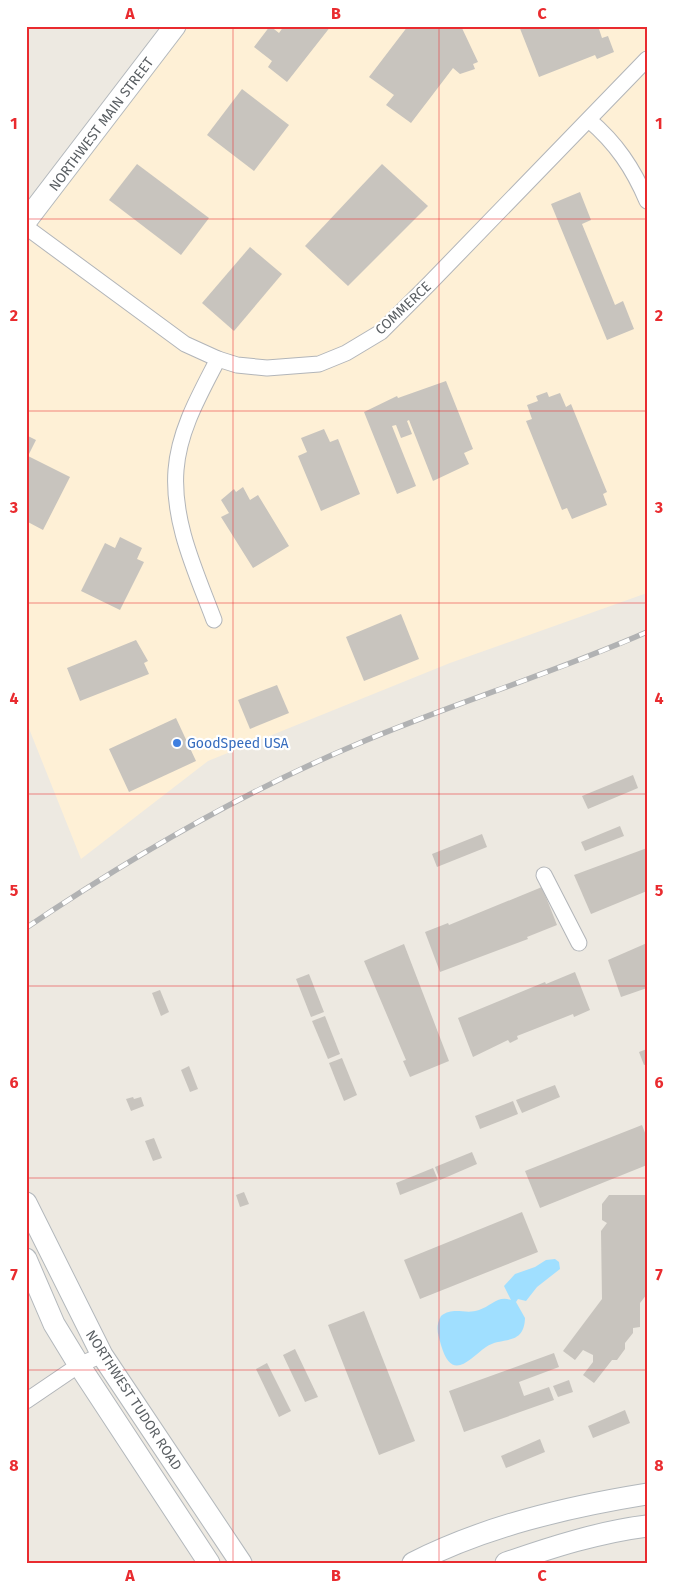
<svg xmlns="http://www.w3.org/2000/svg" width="673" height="1589" font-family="'Fira Sans',sans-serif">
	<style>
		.commercial { fill: #fef0d6 }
		.water { fill: #a0dfff }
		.building { fill: #c8c4be }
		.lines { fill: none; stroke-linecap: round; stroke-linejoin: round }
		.street-casing { stroke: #b2b5b9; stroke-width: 17 }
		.secondary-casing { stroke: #b3b8bc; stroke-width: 23 }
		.street { stroke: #fff; stroke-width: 15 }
		.secondary { stroke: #fff; stroke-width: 21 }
		.rail-casing { stroke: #b1b2b3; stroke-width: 5.5 }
		.rail { stroke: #fff; stroke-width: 4; stroke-dasharray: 11; stroke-linecap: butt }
		.grid { fill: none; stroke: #e92b2f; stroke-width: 1; stroke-opacity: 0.55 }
		.shop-dot { fill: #3f7fe0; stroke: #fff; stroke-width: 2 }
		.labels { text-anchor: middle; stroke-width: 4.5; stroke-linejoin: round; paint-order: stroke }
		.street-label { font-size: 14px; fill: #5a5f63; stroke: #fff }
		.shop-label { font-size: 14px; fill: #366cbe; stroke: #fff; text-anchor: start }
		.neatline { fill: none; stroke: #e92b2f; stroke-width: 2 }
		.grid-label { font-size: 16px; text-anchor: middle; font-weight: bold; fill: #e92b2f }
	</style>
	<rect width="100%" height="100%" fill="#ede9e1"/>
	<!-- commercial -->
	<path class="commercial" d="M175,26H647V593L450,663L208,761L81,859L26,721V221Z"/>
	<!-- water -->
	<path class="water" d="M555,1259L559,1262L560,1269L537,1287L526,1301L518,1299L516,1302L525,1318C524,1347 501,1336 486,1347C469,1359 452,1383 441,1345C438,1334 435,1327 441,1316C454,1306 465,1315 479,1310C491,1306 498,1295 511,1300L504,1286L515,1274L535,1267L546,1260Z"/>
	<!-- building -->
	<g class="building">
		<path d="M270,26L279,33L284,26H331L287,82L268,67L272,61L254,47Z"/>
		<path d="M408,26H461L478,62L473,64L475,69L460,74L453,68L411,123L386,105L394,95L369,77Z"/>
		<path d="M519,26H598L602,38L608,36L614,52L597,59L595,55L539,77Z"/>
		<path d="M242,89L289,125L254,171L207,135Z"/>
		<path d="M137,164L209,218L181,255L109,200Z"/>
		<path d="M382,164L428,206L348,286L305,246Z"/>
		<path d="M580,192L591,220L582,224L615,305L623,301L634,329L607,340L551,204Z"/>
		<path d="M250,247L282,274L234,331L202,303Z"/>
		<path d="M446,381L473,449L464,453L469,464L433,481L409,420L407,421L412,434L401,438L396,425L392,426L416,486L397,494L364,412L397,396L398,398Z"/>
		<path d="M547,392L549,397L560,393L566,407L571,404L607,492L603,494L607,505L572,519L567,508L562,510L526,421L532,419L527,405L538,401L536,396Z"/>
		<path d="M324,429L330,442L338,439L360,494L321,511L298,456L307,452L301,438Z"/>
		<path d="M26,435L36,440L28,456L70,477L43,530L26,521Z"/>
		<path d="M243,487L250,500L258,495L289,546L253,568L221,517L229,513L221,500L234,489L236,492Z"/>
		<path d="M120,537L142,548L137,559L144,562L120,610L81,591L105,543L115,548Z"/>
		<path d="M401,614L419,659L364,681L346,637Z"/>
		<path d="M136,640L148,661L144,663L149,674L80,701L67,668Z"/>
		<path d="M277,685L289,713L250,729L238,700Z"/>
		<path d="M176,718L196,761L129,792L109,749Z"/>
		<path d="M633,775L638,788L588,809L582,796Z"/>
		<path d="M620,826L624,836L585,851L581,842Z"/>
		<path d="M482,834L487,847L437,867L432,854Z"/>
		<path d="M647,848V891L591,914L574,875Z"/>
		<path d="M542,887L557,925L527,937L528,939L440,972L425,932L448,923L449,925Z"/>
		<path d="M647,943V988L621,997L608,960Z"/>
		<path d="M404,944L449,1061L410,1077L403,1061L406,1060L364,961Z"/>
		<path d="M575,972L590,1010L574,1017L573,1014L517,1036L518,1039L510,1043L508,1040L473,1057L458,1018L545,982L546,984Z"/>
		<path d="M309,974L324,1012L311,1017L296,979Z"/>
		<path d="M160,990L169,1012L161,1016L152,993Z"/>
		<path d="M325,1016L340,1054L328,1059L312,1021Z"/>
		<path d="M647,1049V1064L644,1065L639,1052Z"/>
		<path d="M342,1058L357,1095L344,1101L329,1063Z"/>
		<path d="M189,1066L198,1089L190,1092L181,1070Z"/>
		<path d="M555,1085L560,1097L522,1113L516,1100Z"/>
		<path d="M133,1097L134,1099L141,1097L144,1106L131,1111L126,1099Z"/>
		<path d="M513,1101L518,1114L480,1129L475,1116Z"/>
		<path d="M642,1125L647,1138V1165L540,1208L525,1171Z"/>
		<path d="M154,1138L162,1158L153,1161L145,1141Z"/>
		<path d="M472,1152L477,1164L440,1180L435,1167Z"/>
		<path d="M433,1168L438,1180L400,1195L396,1183Z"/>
		<path d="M244,1192L249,1204L240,1207L236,1195Z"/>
		<path d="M609,1195H645L647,1294L640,1303V1327L633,1328V1333L625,1343V1349L617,1360H612L594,1383L583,1375L593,1362V1355L583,1350L575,1360L563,1351L602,1299L601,1231L607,1223L602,1220V1204Z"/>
		<path d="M522,1212L538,1252L420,1299L404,1260Z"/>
		<path d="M364,1311L415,1441L379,1455L328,1325Z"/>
		<path d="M295,1349L318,1397L305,1402L283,1355Z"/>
		<path d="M554,1353L559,1367L519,1382L524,1396L549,1387L554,1400L464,1432L449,1391Z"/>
		<path d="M267,1363L291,1411L279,1417L256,1369Z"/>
		<path d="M569,1380L573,1392L558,1397L553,1386Z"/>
		<path d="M625,1410L630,1423L593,1438L588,1426Z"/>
		<path d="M540,1439L545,1452L506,1468L501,1456Z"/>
	</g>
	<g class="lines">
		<defs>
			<g id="street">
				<path d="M589,120C616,143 633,168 647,201"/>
				<path d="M26,227L185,344L218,359L237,365L267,368L319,364L346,353L381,332L429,284L647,59"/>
				<path d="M214,620C196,572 172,522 176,470C179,430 200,394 218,359"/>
				<path d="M544,875L579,943"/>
				<path d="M26,1401L79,1365L102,1355"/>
			</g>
			<g id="secondary">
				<path d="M26,221L175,26"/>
				<path d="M26,1203L102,1355L241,1563"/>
				<path d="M26,1259L54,1324L79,1365L209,1563"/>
				<path d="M413,1563C486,1526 567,1507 647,1494"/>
				<path d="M506,1563C552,1547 599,1532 647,1526"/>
			</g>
		</defs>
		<!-- street casing -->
		<use href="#street" class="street-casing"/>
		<!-- secondary casing -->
		<use href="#secondary" class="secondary-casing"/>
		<!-- street -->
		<use href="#street" class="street"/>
		<!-- secondary -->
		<use href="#secondary" class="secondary"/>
		<defs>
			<path id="rail" d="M26,928C130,858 239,794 355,745C451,704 551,674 647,632"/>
		</defs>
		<!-- rail casing -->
		<use href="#rail" class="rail-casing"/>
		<!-- rail -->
		<use href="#rail" class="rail"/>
	</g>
	<!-- grid -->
	<path class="grid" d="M233,26V1563M439,26V1563M26,219H647M26,411H647M26,603H647M26,794H647M26,986H647M26,1178H647M26,1370H647"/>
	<!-- markers -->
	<circle class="shop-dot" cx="177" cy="743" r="5"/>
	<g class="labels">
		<!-- street labels -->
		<g class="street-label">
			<text transform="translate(101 124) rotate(-53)" y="5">NORTHWEST MAIN STREET</text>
			<text transform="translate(403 308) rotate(-43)" y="5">COMMERCE</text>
			<text transform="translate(134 1400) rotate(57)" y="5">NORTHWEST TUDOR ROAD</text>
		</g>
		<!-- shop labels -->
		<g class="shop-label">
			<text x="187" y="748">GoodSpeed USA</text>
		</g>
	</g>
	<!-- border -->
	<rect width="673" height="1589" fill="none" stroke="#ffffff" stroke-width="55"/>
	<rect x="28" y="28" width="618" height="1534" class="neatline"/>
	<g class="grid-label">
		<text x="130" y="19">A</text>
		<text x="336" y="19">B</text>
		<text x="542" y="19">C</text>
		<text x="14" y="129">1</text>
		<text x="659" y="129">1</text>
		<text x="14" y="321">2</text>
		<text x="659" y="321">2</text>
		<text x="14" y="513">3</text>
		<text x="659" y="513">3</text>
		<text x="14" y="704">4</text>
		<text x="659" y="704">4</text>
		<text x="14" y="896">5</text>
		<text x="659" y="896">5</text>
		<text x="14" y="1088">6</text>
		<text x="659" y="1088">6</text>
		<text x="14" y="1280">7</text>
		<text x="659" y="1280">7</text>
		<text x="14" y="1471">8</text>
		<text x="659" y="1471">8</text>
		<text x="130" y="1581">A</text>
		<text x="336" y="1581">B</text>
		<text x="542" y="1581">C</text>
	</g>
</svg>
